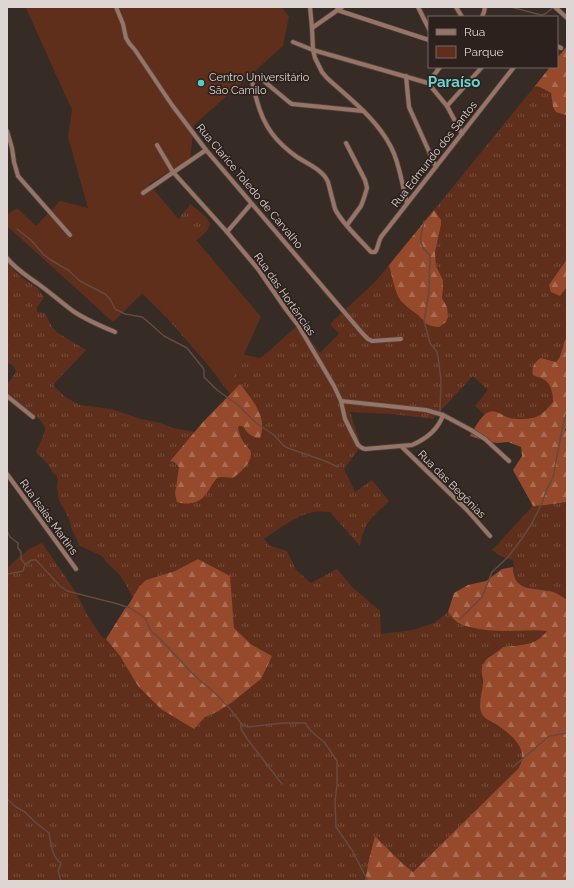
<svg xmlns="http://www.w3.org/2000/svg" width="574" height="888" font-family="Raleway,sans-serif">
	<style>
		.grass { fill: url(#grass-tufts) }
		.forest { fill: url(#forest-firs) }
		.park { fill: #602f1c }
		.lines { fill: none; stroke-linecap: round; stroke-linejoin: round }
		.stream { stroke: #66493f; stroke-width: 1.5 }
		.street-casing { stroke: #524642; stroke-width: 5.5 }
		.street { stroke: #987467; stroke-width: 4 }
		.poi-dot { fill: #54cdc8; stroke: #2d211d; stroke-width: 1.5 }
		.labels { text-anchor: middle; stroke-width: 3.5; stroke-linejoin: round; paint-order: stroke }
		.poi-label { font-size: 11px; fill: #ded6d3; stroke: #2d211d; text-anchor: start }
		.street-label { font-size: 11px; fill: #ded6d3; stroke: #2d211d }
		.district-label { font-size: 15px; font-weight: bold; fill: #68d4cf; stroke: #2d211d }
	</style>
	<defs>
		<pattern id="grass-tufts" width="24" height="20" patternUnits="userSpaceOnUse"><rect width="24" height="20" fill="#602f1c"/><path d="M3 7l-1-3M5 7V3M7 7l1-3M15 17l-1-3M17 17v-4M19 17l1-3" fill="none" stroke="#764c3c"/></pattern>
		<pattern id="forest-firs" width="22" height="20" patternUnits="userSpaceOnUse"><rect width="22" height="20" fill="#964a2b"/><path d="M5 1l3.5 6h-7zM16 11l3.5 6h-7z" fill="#a96c53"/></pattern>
	</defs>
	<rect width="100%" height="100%" fill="#372b26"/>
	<!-- grass -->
	<g class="grass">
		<path d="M535,86L540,87L551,93L565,115L567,114V259L557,274L560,296L567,287V337L563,345L562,352L559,359L556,362L546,359L534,375C536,377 540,377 543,379C551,383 553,393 553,402L547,409L539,416L520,420L509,418L501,414L489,412L485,415L475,406L488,390L473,376L433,419L393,414L350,412L361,446L344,469L355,492L372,480L389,501C372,517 364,522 360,546L330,512C325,512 320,511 314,512C296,515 279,529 264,539L270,546L287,551L296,570L311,583L337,569L351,586L380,611L381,634L413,630L434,623L448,612L451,617L459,624L484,630L547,631C535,646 521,645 503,647L500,651L489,656L481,677L489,721C502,728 523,740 522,757C522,761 520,766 518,769L413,872L402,863L375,836L369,859L365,881H7V568L29,549L42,543L73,588L89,618L102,637L106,639L120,656L138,686L205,717L217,712L272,656L252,645L234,628L229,576L198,559L175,571L146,580L133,598L125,583L119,574L106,562L103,557L98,554L80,546L72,530L69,519L59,500L57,488L58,480L57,476L53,473L47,463L36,452C38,446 45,435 45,429C45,425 42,423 40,420L7,395V382H9L14,375L16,371C14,366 13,365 7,363V261C11,266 15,272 20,276C30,285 38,284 44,298L37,307V312L45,313L52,327L58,333L86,350L53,385L65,397L80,405L111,409L141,419L160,423L173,428L195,432L170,460L179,467L178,479L176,486L190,504L201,500L217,478L221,477L233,478C246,468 247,465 250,449C244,443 239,436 238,428L239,426L243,425L247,431L253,437L251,399L242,386L240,384L230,394L209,366L168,319L137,288L179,221C180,212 187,212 190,204C195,208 211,219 210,225C208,232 199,238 194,242L237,350L246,355L260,358L268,352L298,325L320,353L339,334L330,324L376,281L389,265L397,292L402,302L419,316L424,323L447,307L442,298L443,289V280L436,266L435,252L441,225V220L434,210Z"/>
		<path d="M567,502V600C564,598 560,595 556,593C533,585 510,597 514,561L501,556L492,550L533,506L546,505Z"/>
	</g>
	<!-- forest -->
	<g class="forest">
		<path d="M567,46V114L565,115L556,112L553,107L551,93L540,87L535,86L550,67H557V58Z"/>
		<path d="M434,210L441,220V225L435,252L436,266L443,280V289L442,298L447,307L448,317L446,322L439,327C426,326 426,323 418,315C413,311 408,308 403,303C395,296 392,275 389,265Z"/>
		<path d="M567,259V287L560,296L551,292L549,285Z"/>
		<path d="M567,337V426L565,430L567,433V502L546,505L533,506L513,470L522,456L521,447L508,442L497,443L489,442L470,436C474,429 482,414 489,412C496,409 504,417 510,418C517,420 534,419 540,415C545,411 549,407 553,402C553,393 551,383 543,379C540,377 536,377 533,375C531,368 535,361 541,358L556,362C561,357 561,353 563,347C563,343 565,340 567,337Z"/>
		<path d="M240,384C244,388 246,392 250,397C259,409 266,423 260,438C252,438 246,432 243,426H239L238,428C239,433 242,441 246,445C247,447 249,448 250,450C255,460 240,473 233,478L221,477L217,478C210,486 207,498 196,502C189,504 184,504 177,502L175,494L179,467L174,462L170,461L203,422Z"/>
		<path d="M198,559L230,576L234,628L252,645L272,656L261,679L231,703L217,712L205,717L194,729L161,709L138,686L120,656L106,639L124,610L129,604L139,587L146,580L175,571Z"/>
		<path d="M513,567C513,595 538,586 556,593C560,595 564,598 567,600V881H365L369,859L375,836L402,863L413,872L518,769C520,766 522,761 522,757C523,743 507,732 497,725C492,722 485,719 482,714C477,704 483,693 483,683C483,677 480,671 483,665C487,655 497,654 503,647C520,645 536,646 547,631C521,629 496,634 470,627C466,626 462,625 458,623C454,620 451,616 448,612L454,593L468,585L486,581L502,569Z"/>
	</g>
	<!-- park -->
	<path class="park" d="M26,7H281L289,16L283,46L194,125L190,159L149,184L261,317L228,389L146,290L113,322L7,226V215L17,208L36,226L60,201L88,208L68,137L72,110L26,8Z"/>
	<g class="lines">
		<!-- stream -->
		<g class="stream">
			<path d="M511,7L541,15L545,14L554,7"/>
			<path d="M424,221C423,229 417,240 424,249C426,252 429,253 430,256L429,292L424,321L430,343L437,352L438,357L441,380L440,411"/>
			<path d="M17,229L31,240L44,255L51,260L68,270L80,281L105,294L110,299L115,309L125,314L142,317L146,320L164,336L187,348L203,368L204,370V377L217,390L238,405L256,423L274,435L284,446L288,448L325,461L338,467"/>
			<path d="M7,531L10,537L18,543V548L21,552V559L25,564"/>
			<path d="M7,574L23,571L25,564L32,560H36L60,586L67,591L118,604L130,608L145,618L150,629L152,632L161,640L195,676L218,696L231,710L241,723L247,727L283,723H305L306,724L311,731L325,743L337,761V785L335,801L336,827L352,850L368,881"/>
			<path d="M460,619L482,597L492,572L508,557L523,537L532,523L542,503L547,489L553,477L563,425L567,412"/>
			<path d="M241,723V729L248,740L282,784"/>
			<path d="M513,767L548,737L551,736L567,733"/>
			<path d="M7,799L16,807L25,812L35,822L49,833C51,843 52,858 61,863L58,871L61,881"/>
		</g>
		<defs>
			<g id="street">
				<path d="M116,7L123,24L126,38L129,43L135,50L172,105L206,150L363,334L368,339L372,341L401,339"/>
				<path d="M310,7L312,28L313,50L315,58L322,72L327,78C350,99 377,119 391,147C400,164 402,185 407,203"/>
				<path d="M418,7L429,29"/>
				<path d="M456,7L462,17"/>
				<path d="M555,7L567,18"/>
				<path d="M337,10L429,40"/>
				<path d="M482,17L484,12L485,7"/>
				<path d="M312,28L342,7"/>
				<path d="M293,42L313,50L428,83"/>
				<path d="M557,46L561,48"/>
				<path d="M406,76L409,107L436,167"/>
				<path d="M428,83L447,106L462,134"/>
				<path d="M428,83L440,67"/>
				<path d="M447,106L482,67"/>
				<path d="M363,111L292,104L289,102L259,77L255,76L253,77C251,85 255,93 257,101C264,127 276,142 297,157C308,164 323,170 328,182L335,209C343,225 359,238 371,252H375C378,249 378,242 381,237L514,67"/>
				<path d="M7,131L12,148L14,162L18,176L70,235"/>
				<path d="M346,143L365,180L367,188L364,198L361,206L347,225"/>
				<path d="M157,145L173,172L227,232L258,269L285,308L298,325L334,386L341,401L345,419L358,445L362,448L365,449L412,445C426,439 438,430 443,415"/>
				<path d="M143,193L206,150"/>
				<path d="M227,232L251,204"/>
				<path d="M7,258C16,270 29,277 41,286C52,294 62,303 73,311C86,320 101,326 115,332"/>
				<path d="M7,396L33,417"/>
				<path d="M341,401L426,410L443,415L471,430L485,439L509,461"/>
				<path d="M401,446L467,510L490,536"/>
				<path d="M7,474L76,569"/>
			</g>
		</defs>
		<!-- street casing -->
		<use href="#street" class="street-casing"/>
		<!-- street -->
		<use href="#street" class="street"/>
	</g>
	<!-- markers -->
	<circle class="poi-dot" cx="201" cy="83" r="4"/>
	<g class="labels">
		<!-- poi labels -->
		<g class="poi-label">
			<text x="209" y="81">Centro Universitário<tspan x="209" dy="13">São Camilo</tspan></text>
		</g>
		<!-- street labels -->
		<g class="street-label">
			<text transform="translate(434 154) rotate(-52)" y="4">Rua Edmundo dos Santos</text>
			<text transform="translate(250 186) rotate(50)" y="4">Rua Clarice Toledo de Carvalho</text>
			<text transform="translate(285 294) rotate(55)" y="4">Rua das Hortências</text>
			<text transform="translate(452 484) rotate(45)" y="4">Rua das Begônias</text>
			<text transform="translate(49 517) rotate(54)" y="4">Rua Isaías Martins</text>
		</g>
		<!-- district labels -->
		<g class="district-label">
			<text x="454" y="87">Paraíso</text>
		</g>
	</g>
	<!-- border -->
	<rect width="574" height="888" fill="none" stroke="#ded6d3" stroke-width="16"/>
	<!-- legend -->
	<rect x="428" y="16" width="130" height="52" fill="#2d211d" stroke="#746966"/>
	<rect x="436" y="29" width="20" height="6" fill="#987467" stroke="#746966"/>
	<text x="464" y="36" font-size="12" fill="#ded6d3">Rua</text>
	<rect x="436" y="46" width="20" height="12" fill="#602f1c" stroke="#746966"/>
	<text x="464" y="56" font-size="12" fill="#ded6d3">Parque</text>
</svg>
